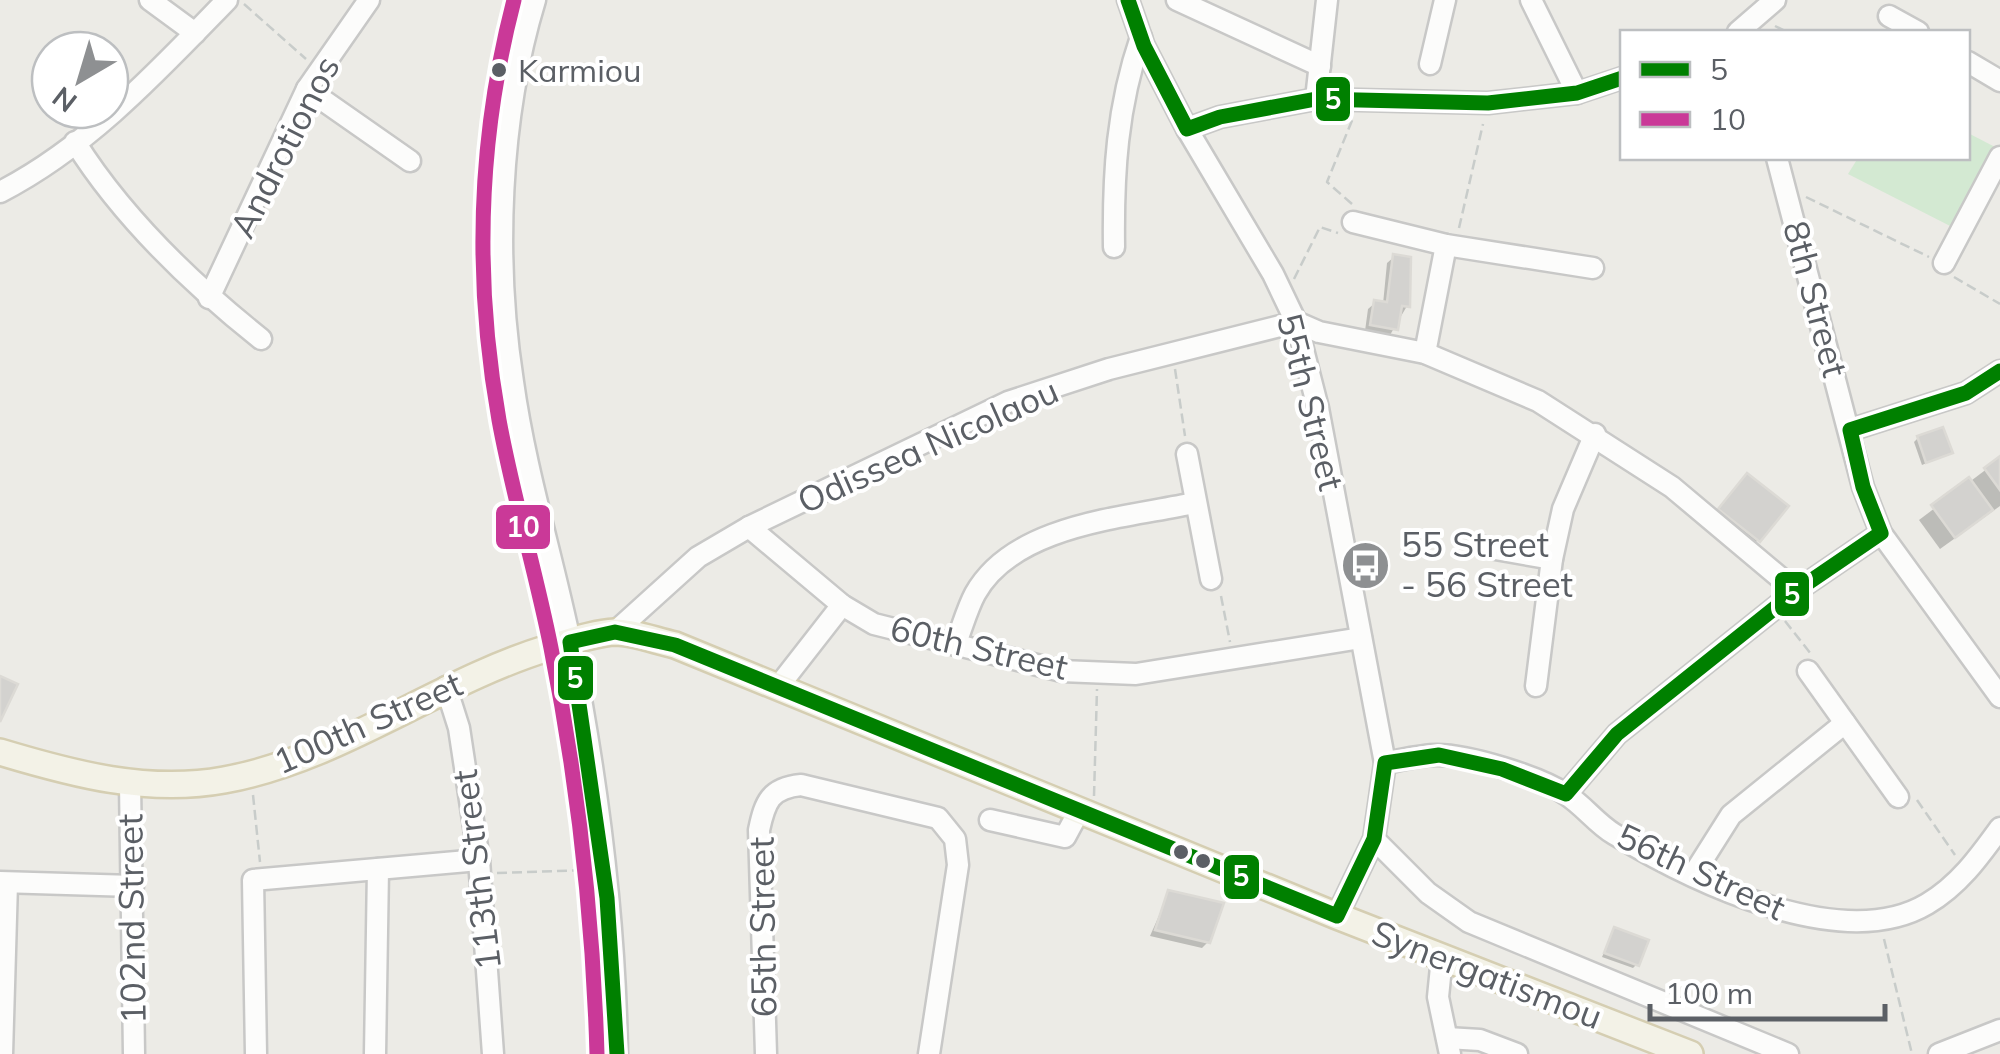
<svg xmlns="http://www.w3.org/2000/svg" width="2000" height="1054" font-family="Mulish,sans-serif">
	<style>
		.green { fill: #d3e9d2 }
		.shadow { fill: #0003 }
		.building { fill: #d3d2cf; stroke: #dcdad5; stroke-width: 2.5 }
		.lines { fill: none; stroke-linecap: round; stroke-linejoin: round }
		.minor-casing { stroke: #c8c8c7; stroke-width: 25 }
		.major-casing { stroke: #d5ceb2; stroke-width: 30 }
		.path { stroke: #c8ccca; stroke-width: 2.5; stroke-dasharray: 10 5; stroke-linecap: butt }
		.minor { stroke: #fcfcfb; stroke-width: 20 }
		.major { stroke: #f3f2e7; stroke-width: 25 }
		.bus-1-casing { stroke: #fff; stroke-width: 22 }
		.bus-2-casing { stroke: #fff; stroke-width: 22 }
		.bus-1 { stroke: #008000; stroke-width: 15 }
		.bus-2 { stroke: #ca3998; stroke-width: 15 }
		.bus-dot { fill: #5b5f65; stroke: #fff; stroke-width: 4 }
		.labels { text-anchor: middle; stroke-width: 8; stroke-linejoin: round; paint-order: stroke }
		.bus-label { font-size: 32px; fill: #5b5f65; stroke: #fff; text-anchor: start }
		.street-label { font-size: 35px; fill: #5b5f65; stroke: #fff }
		.poi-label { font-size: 35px; fill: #5b5f65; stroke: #fff; text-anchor: start }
		.line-badge { stroke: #fff; stroke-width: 4 }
		.badge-label { font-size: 28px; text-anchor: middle; font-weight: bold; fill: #fff }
	</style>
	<rect width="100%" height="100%" fill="#ecebe6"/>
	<!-- green -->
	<path class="green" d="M1968,133L1997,148L1958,230L1848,174L1858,158H1968Z"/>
	<!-- shadow -->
	<g class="shadow">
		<path d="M1394,257L1407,306L1390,335L1365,331L1368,309L1375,303L1383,304L1387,263Z"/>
		<path d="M1918,438L1950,453L1922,465L1914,442Z"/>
		<path d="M2000,459V506L1940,549L1919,520Z"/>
		<path d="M1741,482L1785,506L1752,547L1714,517Z"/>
		<path d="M1169,893L1208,942L1202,948L1150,936Z"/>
		<path d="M1614,930L1637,964L1633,968L1602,957Z"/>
	</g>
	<!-- building -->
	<g class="building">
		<path d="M1393,254L1411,257L1410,307L1402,306L1398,330L1370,325L1374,300L1387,302Z"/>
		<path d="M1943,427L1953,453L1926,463L1917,436Z"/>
		<path d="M2000,456V490L1984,468Z"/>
		<path d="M1747,473L1789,506L1760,542L1718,509Z"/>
		<path d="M1969,477L1993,510L1955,538L1931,505Z"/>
		<path d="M0,676L18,684L0,722Z"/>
		<path d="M1168,890L1224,903L1210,943L1155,930Z"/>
		<path d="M1614,927L1649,940L1639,966L1604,953Z"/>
	</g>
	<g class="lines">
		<defs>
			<g id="minor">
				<path d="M150,0L195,33"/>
				<path d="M535,0C499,118 494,260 513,382C525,469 552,555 570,641C597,777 615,915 617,1054"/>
				<path d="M1128,0L1144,46L1187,129L1273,274L1296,322L1318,408L1385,763L1374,839L1337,916"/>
				<path d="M1177,0L1320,66"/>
				<path d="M1531,0L1577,93"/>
				<path d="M1889,16L1918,32"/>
				<path d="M1738,32L1775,0"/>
				<path d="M1968,62L2000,81"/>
				<path d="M1430,64L1445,0"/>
				<path d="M307,89L410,161"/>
				<path d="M1316,99L1327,0"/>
				<path d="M1187,129L1220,117L1316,99L1488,103L1577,93L1622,78"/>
				<path d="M75,142C122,217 192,284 261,339"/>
				<path d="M1777,158L1863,487L1881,533L2000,697"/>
				<path d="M0,192C88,147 159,70 227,0"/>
				<path d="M1353,222L1446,245L1593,268"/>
				<path d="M1114,247C1113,173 1117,107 1141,37"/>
				<path d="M1944,263L2000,157"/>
				<path d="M209,298L307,89L369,0"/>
				<path d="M1425,353L1446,245"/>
				<path d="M1850,430L1966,393L2000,371"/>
				<path d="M1187,454L1211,579"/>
				<path d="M749,527L842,605L874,624L1061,671L1136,674L1361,638"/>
				<path d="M1484,547L1552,559"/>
				<path d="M615,632L698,557L749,527L1008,402L1109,369L1296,322L1319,332L1425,353L1538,401L1672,487L1796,591"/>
				<path d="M955,645C962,628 967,609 975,594C1014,524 1125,518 1194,503"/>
				<path d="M1808,671L1898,797"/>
				<path d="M1536,686L1552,559L1563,509L1595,434"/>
				<path d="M446,687L459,728L479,860L493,1054"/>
				<path d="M778,687L842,605"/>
				<path d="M1385,763C1402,760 1420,755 1437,755C1469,755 1541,777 1567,795C1584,806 1597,824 1614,834C1690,880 1841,955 1927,904C1959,885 1979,857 2000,828"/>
				<path d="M130,784L134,1054"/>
				<path d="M1566,794L1617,734L1796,591L1881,533"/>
				<path d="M990,820L1065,837L1079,811"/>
				<path d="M1374,839L1428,893L1469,922L1788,1054"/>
				<path d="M1693,875L1731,815L1845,723"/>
				<path d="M0,882L133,886"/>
				<path d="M1442,957L1438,997L1450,1054"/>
				<path d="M1447,1038L1480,1040L1517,1054"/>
				<path d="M2,1054L7,883"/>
				<path d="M256,1054L253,880L479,860"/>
				<path d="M375,1054L378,869"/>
				<path d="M766,1054L759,830C765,802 770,788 801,785L938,818L955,839L958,865L929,1054"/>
				<path d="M1939,1054L2000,1030"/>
			</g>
			<path id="major" d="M0,752C73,774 148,794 224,780C340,759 437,682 548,648C569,642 594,633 615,632C634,632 656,641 675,645L1337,916L1690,1054"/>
		</defs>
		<!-- minor casing -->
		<use href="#minor" class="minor-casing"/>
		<!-- major casing -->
		<use href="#major" class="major-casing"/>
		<!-- path -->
		<g class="path">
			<path d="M244,4L306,59"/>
			<path d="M1775,26L1787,32"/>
			<path d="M1806,197L1929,257"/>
			<path d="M1352,204L1327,182L1353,118"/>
			<path d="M1459,228L1483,124"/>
			<path d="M1954,277L2000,304"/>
			<path d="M1294,279L1320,227L1338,233"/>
			<path d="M1175,369L1185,436"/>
			<path d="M1221,596L1230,642"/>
			<path d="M1785,621L1811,654"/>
			<path d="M253,795L260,862"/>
			<path d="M1094,796L1097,689"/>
			<path d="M1917,800L1955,855"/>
			<path d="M497,873L589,870"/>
			<path d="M1884,939L1912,1054"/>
		</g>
		<!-- minor -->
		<use href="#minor" class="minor"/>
		<!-- major -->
		<use href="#major" class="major"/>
		<defs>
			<g id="bus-1">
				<path d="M1128,0L1144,46L1187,129L1220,117L1316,99L1488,103L1577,93L1622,78"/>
				<path d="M617,1054L607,898L570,642L615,632L675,645L1337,916L1374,839L1385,763L1439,755L1502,769L1566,794L1617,734L1796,591L1881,533L1863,487L1850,430L1966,393L2000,371"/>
			</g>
			<path id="bus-2" d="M514,0C478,138 474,280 499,420C513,497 536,572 551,648C578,783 593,917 597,1054"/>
		</defs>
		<!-- bus-1 casing -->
		<use href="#bus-1" class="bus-1-casing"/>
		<!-- bus-2 casing -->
		<use href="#bus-2" class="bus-2-casing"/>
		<!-- bus-1 -->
		<use href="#bus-1" class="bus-1"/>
		<!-- bus-2 -->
		<use href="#bus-2" class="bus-2"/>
	</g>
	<!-- icons -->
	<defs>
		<symbol id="bus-disc" viewBox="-11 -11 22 22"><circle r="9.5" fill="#8e9092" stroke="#fff"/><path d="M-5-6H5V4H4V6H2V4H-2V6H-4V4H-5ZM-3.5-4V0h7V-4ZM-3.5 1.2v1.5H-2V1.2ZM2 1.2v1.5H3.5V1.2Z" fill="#fff"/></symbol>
	</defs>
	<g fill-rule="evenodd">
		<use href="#bus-disc" x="1338" y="538" width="55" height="55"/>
	</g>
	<!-- markers -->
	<g class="bus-dot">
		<circle cx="499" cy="70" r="9"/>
		<circle cx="1181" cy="852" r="9"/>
		<circle cx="1203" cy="861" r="9"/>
	</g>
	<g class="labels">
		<!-- bus labels -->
		<g class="bus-label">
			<text x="518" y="82">Karmiou</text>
		</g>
		<!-- street labels -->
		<g class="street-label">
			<text transform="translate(285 147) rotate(-63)" y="12">Androtionos</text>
			<text transform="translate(1815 299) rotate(75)" y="12">8th Street</text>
			<text transform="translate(1310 402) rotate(76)" y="12">55th Street</text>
			<text transform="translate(928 446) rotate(-24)" y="12">Odissea Nicolaou</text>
			<text transform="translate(979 648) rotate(13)" y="12">60th Street</text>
			<text transform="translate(368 723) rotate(-24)" y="12">100th Street</text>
			<text transform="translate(477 870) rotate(-97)" y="12">113th Street</text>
			<text transform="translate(1701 872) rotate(25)" y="12">56th Street</text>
			<text transform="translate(132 919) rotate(-91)" y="12">102nd Street</text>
			<text transform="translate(763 927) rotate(-91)" y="12">65th Street</text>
			<text transform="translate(1487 975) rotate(21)" y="12">Synergatismou</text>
		</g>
		<!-- poi labels -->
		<g class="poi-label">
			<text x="1401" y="557">55 Street<tspan x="1401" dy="40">- 56 Street</tspan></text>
		</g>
	</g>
	<g class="line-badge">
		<rect x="1314" y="75" width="38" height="48" rx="10" fill="#008000"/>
		<rect x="494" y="503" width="58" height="48" rx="10" fill="#ca3998"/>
		<rect x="1773" y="570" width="38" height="48" rx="10" fill="#008000"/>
		<rect x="556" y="654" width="39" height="48" rx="10" fill="#008000"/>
		<rect x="1222" y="853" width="39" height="48" rx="10" fill="#008000"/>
	</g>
	<g class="badge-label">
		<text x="1333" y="109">5</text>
		<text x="523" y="537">10</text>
		<text x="1792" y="604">5</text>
		<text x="575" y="688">5</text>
		<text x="1241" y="886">5</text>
	</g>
	<!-- legend -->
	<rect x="1620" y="30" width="350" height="130" fill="#ffffff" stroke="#bdbfc1" stroke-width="2.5"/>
	<rect x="1640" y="62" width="50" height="15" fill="#008000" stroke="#bdbfc1" stroke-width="2.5"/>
	<text x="1710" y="80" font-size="30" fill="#5b5f65">5</text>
	<rect x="1640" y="112" width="50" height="15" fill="#ca3998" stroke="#bdbfc1" stroke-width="2.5"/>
	<text x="1710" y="130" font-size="30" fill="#5b5f65">10</text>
	<!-- north arrow -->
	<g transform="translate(80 80) rotate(218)"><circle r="48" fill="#ffffff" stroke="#bdbfc1" stroke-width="2.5"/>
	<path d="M0-8L18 38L0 25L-18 38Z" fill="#8e9092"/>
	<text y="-15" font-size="28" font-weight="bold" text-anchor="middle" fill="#5b5f65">N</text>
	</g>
	<!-- scale -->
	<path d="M1650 1004v15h235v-15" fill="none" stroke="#5b5f65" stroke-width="5"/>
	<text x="1665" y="1004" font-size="30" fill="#5b5f65" stroke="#ffffff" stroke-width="8" paint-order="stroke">100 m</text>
</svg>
